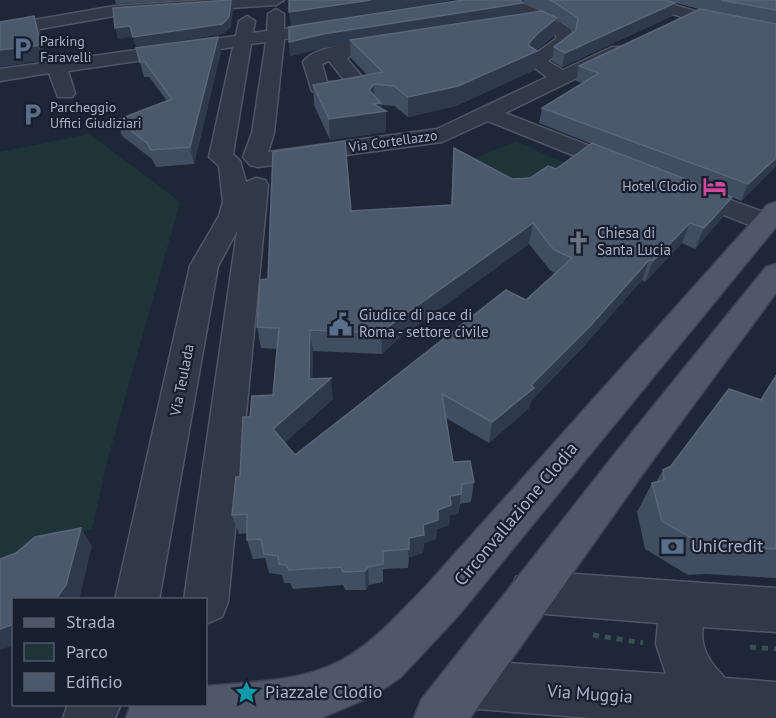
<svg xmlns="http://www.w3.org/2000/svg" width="776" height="718" font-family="'PT Sans',sans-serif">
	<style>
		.green { fill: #1f3439 }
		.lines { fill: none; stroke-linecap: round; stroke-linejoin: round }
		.minor-casing { stroke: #4f5667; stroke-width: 3 }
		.major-casing { stroke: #3b4252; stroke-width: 3 }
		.path { stroke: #3a5054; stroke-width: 5; stroke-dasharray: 6 6; stroke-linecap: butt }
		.minor { fill: #313948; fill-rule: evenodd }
		.major { fill: #4f5869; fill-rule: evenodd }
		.wall { fill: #414d61; fill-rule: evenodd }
		.shaded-wall { fill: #2e394c }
		.building { fill: #4c586c; stroke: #5b667a; stroke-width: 1.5; fill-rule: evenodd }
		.labels { text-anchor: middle; stroke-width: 4.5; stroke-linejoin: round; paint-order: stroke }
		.far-poi-label { font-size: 14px; fill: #abb3c6; stroke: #171e2d; text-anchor: start }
		.far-street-label { font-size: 14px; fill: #abb3c6; stroke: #171e2d }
		.poi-label { font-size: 15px; fill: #abb3c6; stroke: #171e2d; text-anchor: start }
		.street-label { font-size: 15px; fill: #abb3c6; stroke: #171e2d }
		.near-street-label { font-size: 18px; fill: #abb3c6; stroke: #171e2d }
		.near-poi-label { font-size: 18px; fill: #abb3c6; stroke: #171e2d; text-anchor: start }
	</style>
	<rect width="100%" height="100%" fill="#1d2738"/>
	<!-- green -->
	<g class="green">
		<path d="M89,134L180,202L107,462L92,529L0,561V152Z"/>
		<path d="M516,141L567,164L504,196L452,168Z"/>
	</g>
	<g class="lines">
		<defs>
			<g id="minor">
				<path d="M206,0H284L276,5L114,16L0,36V26L114,6Z"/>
				<path d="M496,0H517L546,14L571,29L574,39L571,43L548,61L563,70L612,47H624L627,51L624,55L505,113L631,162L635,167L631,172L623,174L615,172L488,121L442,142L258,167L250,165L243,157L252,133L266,42L251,44L233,154L240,161L246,182L256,178L265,180L268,185L228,602L222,617L206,624V600H184L237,231L218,266L159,600H115L190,266L219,216L223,202L219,166L209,157L233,47L68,71L75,93L72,97H58L49,73L0,81V69L236,36L239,21L247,16L255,21L253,33L267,31L268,14L276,9L284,14V29L332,22L340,27L332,32L284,39L274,133L268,152L437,129L547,77L528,63L536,53L556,39V35Z"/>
				<path d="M631,0H657L695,11L776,27V37L693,20L634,3Z"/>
				<path d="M395,39L401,40L404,44L401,48L351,55L347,59L365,80L361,90L339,96L312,91L303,62C316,43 373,42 395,39ZM329,61L345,81V82H327L322,64Z"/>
				<path d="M685,184L775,216L776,227L766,230L757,228L676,196L673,191L676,186Z"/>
				<path d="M532,571L776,588V632L703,627C699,648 711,664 725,678L776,682V718H591L465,708L448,701L441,684L448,667L465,660L666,674L656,644L658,623L532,613L516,607L510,592L516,577Z"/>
				<path d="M68,704H121L115,718H63Z"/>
			</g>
			<g id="major">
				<path d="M776,202V227L458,616L401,677L375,695L321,718H126L131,704H206V686C249,682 300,682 340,661C374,643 399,613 426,586L767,205Z"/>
				<path d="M776,264V293L647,468L470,718H414L421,700L621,446L766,267Z"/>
			</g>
		</defs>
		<!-- minor casing -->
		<use href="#minor" class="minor-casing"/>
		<!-- major casing -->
		<use href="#major" class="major-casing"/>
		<!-- path -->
		<g class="path">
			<path d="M593,635L643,643"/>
			<path d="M750,647L776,649"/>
		</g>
		<!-- minor -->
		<use href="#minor" class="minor"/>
		<!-- major -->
		<use href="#major" class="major"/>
	</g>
	<!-- wall -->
	<g class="wall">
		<path d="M115,0H189L116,4Z"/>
		<path d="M463,0H664L672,16L562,67L552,61L554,47L575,31L552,15L544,11L557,18L554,36L536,50L534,70L456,106L408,117L394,106L381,105L386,132L330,140L314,105L313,85L367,75L351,58L350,44L324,48L290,56L289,42ZM523,3H524L542,11L522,14Z"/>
		<path d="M665,0H776V166L741,201L732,197L723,217L695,249L682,243L645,282L642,280L584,346L531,401L529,408L489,443L446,418L453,462L474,482L471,502L460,504L458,514L450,515L449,525L437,529L436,539L424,543L423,553L409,557L408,568L383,569V582L369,585L366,590H345L343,585L293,589L290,583H284L282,575L269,573L265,558L253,559L247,540V533L239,534L232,515L250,417L273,395L277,349L261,348L257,327L268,279L351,211L451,206L454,148L512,179L530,178L556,169L592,144L539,123L542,108L583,83L576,81L579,66L699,9ZM529,244L550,270L555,273L526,300L295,455L284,443L333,399L312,379L313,351L382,354L396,341Z"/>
		<path d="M136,48L221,51L194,164L156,167L152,159L122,136L117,120L167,101L149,77H144Z"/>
		<path d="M776,375V578L706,574L688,575L645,549L637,512L652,483L656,482L663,470L671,466L761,400Z"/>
	</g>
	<!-- shaded-wall -->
	<g class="shaded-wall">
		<path d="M231,0L233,10L231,27L224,34L136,48L133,37Z"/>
		<path d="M371,0H454L291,26L289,12Z"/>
		<path d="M516,0H524L522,17L350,40L351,44L324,48L290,56L289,42L323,34Z"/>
		<path d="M675,3L672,16L562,67L565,53Z"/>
		<path d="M34,16L40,31L46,60L0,67V50Z"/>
		<path d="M557,18L554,36L535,51H537L534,70L456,106L408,117V97L529,43L538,33Z"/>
		<path d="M130,26L133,37L118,39L115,28Z"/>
		<path d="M218,37L221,51L194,164L190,147Z"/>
		<path d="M374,84V104L381,103V112L386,111V132L330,140L329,119L369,90Z"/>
		<path d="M776,158V166L741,201L748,184Z"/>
		<path d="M732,197L723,217L695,249L704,228Z"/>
		<path d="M533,223L529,244L396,341L382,354L381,333L397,320Z"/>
		<path d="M690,223L682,243L645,282L653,261Z"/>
		<path d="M649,260L642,280L584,346L531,401L529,408L489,443L492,422L531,385Z"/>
		<path d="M310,330L313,351L312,394L331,378L333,399L277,450L273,429L309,379Z"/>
		<path d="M461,494L458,514L450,515L449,525L437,529L436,539L424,543L423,553L409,557L408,568L409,538L438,510L450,496Z"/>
		<path d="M81,528L92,546L79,600H55Z"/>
		<path d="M368,567L369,585L366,590L365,571Z"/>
		<path d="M14,624V645L0,650V629Z"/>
	</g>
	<!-- building -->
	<g class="building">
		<path d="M231,0L229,17L222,24L133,37L130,26L115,28L113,8Z"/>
		<path d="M289,0H371L289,12Z"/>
		<path d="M463,0H520L523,3L323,34L289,42V27Z"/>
		<path d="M549,0H664L675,3L565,53L554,47L576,30L578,18L554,2Z"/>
		<path d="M721,0H776V10Z"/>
		<path d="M700,9L776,24V158L748,184L542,108L599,73L579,66Z"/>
		<path d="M542,11L557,18L538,33L529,43V46L537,51L458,86L408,97L394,86L374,84L369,90L381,103L373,104L386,111L329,119L313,85L383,72L350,40Z"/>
		<path d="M34,16L41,45L0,50V22Z"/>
		<path d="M218,37L190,147L151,150L147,143L117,120L172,99L145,62H140L136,48Z"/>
		<path d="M345,141L351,211L452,205L454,148L512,179L530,178L548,166L556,169L592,143L732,197L704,228L690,223L653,261L649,260L591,325L531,385L534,388L492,422L442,394L453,462L470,461L474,482L462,484L461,494L450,496L451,505L438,510V520L423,525L424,535L409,538V549L383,551V564L368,567L365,571L343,572L341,567L289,570L286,565L279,564L278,556L264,554L261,539L247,540V514L232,515L236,477H240L243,417H250L252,396L273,395L279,328L257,327L260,280L268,279L273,152ZM533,223L554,250L572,258L526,300L506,290L295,455L273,429L331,378L309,379L310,330L381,333L397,320Z"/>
		<path d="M776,376V549L727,546L707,547L662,521L652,483L664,480L663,470L671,466L729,389L761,400Z"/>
		<path d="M81,528L66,585L55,600H14V624L0,629V559L16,553L35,537Z"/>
	</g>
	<!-- icons -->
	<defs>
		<symbol id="parking-bare" viewBox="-9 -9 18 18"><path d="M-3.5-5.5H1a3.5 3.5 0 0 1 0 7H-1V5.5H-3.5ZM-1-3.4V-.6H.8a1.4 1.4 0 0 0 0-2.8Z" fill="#5c6f8a" stroke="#171e2d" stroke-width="2.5" paint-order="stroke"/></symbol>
		<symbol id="hotel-bare" viewBox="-9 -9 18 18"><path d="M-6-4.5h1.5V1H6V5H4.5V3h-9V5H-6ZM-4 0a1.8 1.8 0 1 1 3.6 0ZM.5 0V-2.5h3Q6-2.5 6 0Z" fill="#d1479c" stroke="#171e2d" stroke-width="2.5" paint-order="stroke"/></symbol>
		<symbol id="church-bare" viewBox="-9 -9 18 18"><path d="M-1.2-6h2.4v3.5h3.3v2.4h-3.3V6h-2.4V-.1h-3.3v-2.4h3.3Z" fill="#6b7280" stroke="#171e2d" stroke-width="2.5" paint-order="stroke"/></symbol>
		<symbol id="civic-bare" viewBox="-9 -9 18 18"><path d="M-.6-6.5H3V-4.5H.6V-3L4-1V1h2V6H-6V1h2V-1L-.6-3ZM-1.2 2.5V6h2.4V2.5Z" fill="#5c6f8a" stroke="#171e2d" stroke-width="2.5" paint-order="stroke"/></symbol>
		<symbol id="bank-bare" viewBox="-9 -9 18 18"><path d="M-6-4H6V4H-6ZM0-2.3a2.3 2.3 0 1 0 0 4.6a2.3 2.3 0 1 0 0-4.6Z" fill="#5c6f8a" stroke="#171e2d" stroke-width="2.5" paint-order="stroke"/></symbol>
		<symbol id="sight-bare" viewBox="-9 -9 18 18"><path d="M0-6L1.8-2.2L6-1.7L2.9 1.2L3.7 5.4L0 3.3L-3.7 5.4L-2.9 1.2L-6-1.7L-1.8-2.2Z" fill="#0f9aa8" stroke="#171e2d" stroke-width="2.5" paint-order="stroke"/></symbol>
	</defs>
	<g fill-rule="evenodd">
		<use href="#parking-bare" x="6" y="32" width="33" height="33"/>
		<use href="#parking-bare" x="16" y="98" width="33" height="33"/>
		<use href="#hotel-bare" x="698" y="170" width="33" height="33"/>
		<use href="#church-bare" x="562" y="226" width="33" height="33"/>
		<use href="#civic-bare" x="324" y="308" width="33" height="33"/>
		<use href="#bank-bare" x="656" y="530" width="33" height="33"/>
		<use href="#sight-bare" x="230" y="676" width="33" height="33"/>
	</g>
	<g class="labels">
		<!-- far-poi labels -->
		<g class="far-poi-label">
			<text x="40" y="46">Parking<tspan x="40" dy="16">Faravelli</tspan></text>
			<text x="50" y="112">Parcheggio<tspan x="50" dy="16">Uffici Giudiziari</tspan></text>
			<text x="697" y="191" text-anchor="end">Hotel Clodio</text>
		</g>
		<!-- far-street labels -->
		<g class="far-street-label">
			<text transform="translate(393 141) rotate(-8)" y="5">Via Cortellazzo</text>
		</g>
		<!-- poi labels -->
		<g class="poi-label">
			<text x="597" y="238">Chiesa di<tspan x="597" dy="17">Santa Lucia</tspan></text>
			<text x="359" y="320">Giudice di pace di<tspan x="359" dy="17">Roma - settore civile</tspan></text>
		</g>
		<!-- street labels -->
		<g class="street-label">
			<text transform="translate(182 380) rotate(-79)" y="5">Via Teulada</text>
		</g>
		<!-- near-street labels -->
		<g class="near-street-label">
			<text transform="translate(516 514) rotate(-50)" y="6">Circonvallazione Clodia</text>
			<text transform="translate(590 694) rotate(4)" y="6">Via Muggia</text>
		</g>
		<!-- near-poi labels -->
		<g class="near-poi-label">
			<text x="691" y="552">UniCredit</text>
			<text x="265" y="698">Piazzale Clodio</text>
		</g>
	</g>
	<!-- legend -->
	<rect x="12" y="598" width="195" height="108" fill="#171e2d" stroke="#525a6a" stroke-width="1.5"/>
	<rect x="24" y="618" width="30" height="9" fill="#4f5869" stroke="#525a6a" stroke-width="1.5"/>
	<text x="66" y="628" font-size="18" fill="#abb3c6">Strada</text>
	<rect x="24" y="643" width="30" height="18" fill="#1f3439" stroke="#525a6a" stroke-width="1.5"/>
	<text x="66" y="658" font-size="18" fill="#abb3c6">Parco</text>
	<rect x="24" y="673" width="30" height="18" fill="#4c586c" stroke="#525a6a" stroke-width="1.5"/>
	<text x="66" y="688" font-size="18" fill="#abb3c6">Edificio</text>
</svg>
